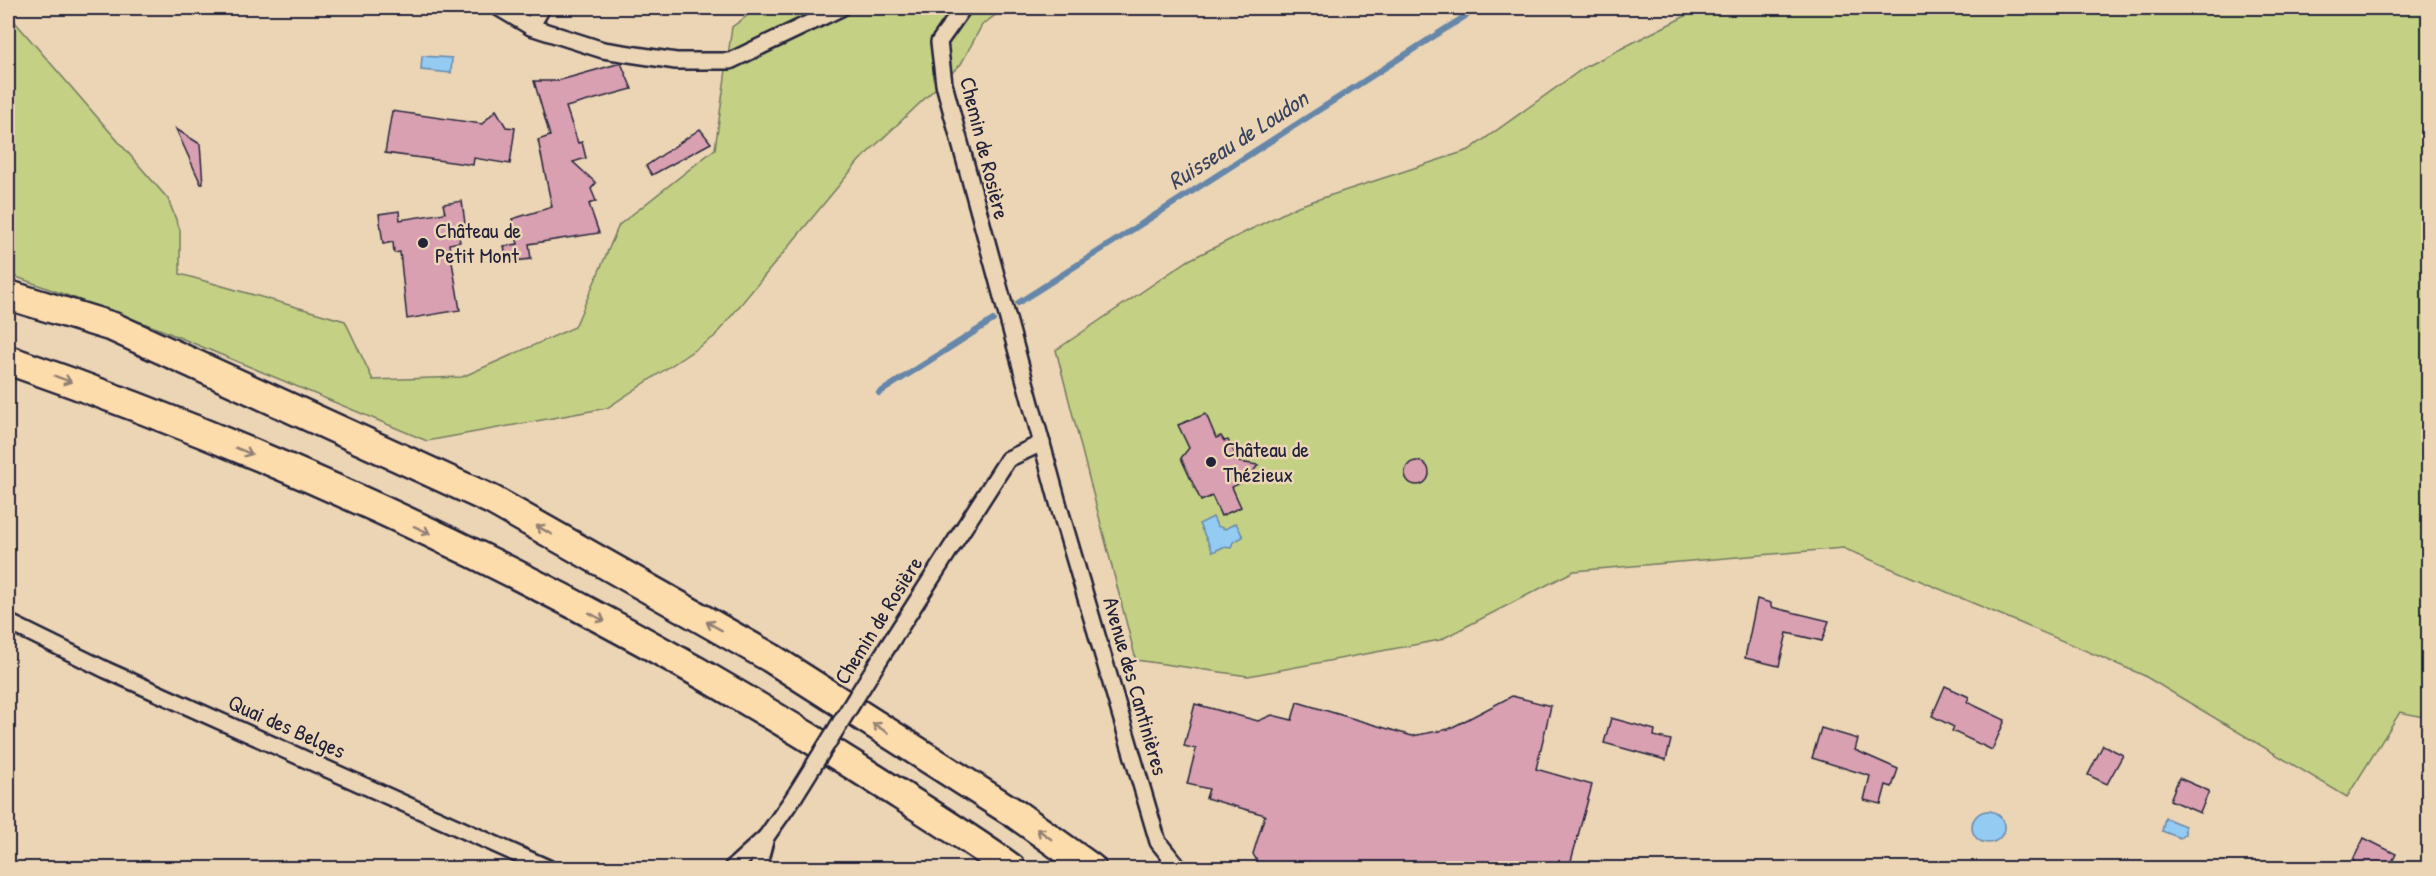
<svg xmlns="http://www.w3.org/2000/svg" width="2436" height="876" font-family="'Patrick Hand',sans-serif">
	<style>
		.green { fill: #c4d184; stroke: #737a60; stroke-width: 1.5 }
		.water { fill: #93cbf2; stroke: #6687a9; stroke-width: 1.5 }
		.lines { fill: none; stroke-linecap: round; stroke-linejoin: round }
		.stream { stroke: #6687a9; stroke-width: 6 }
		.building { fill: #d8a0b1; stroke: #22223b; stroke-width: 1.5 }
		.minor-casing { stroke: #22223b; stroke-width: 20 }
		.motorway-casing { stroke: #22223b; stroke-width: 33 }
		.minor { stroke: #ecd5b5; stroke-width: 15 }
		.motorway { stroke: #fddcac; stroke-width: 28 }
		.minor-bridge-casing { stroke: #22223b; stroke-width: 20; stroke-linecap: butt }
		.minor-bridge { stroke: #ecd5b5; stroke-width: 15 }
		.oneway { stroke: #907f74 }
		.poi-dot { fill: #22223b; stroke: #ecd5b5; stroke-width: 2 }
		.labels { text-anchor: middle; stroke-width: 5; stroke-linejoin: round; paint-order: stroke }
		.street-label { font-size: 22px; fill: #22223b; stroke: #ecd5b5 }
		.poi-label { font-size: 22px; fill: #22223b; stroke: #ecd5b5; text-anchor: start }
		.water-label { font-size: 24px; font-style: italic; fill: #394460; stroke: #ecd5b5 }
	</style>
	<rect width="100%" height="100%" fill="#ecd5b5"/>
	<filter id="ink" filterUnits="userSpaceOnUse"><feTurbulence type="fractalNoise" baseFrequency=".0167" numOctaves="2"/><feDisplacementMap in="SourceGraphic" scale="12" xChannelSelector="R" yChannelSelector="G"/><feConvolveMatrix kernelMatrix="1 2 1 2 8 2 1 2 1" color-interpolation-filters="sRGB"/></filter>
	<g filter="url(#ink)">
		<!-- green -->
		<g class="green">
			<path d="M758,8H1005L982,25L961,64L859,161L714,337L607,408L427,441L157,328L8,274V14L168,199L180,230V274L345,321L373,380L462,377L575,327L619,225L715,149L732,27Z"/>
			<path d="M1701,8H2428V718L2400,712L2347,797L2143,675L1843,548L1574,571L1440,640L1248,676L1136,660L1056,350L1189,260L1298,206L1469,150L1585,67Z"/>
		</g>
		<!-- water -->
		<g class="water">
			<path d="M422,56L452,58L451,73L421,70Z"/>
			<path d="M1213,517L1217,526L1225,529L1236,523L1243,537L1233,542L1231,548L1223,547L1213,552L1199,524Z"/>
			<circle cx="1988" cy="827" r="16"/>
			<path d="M2165,818L2185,826V834L2180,838L2162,831Z"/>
		</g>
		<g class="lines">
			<!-- stream -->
			<g class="stream">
				<path d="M1018,303L1478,8"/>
				<path d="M879,393L993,320"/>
			</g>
		</g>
		<!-- building -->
		<g class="building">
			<path d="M621,63L632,89L566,107L578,143L582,142L586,158L573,162L596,183L591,189L596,201L589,204L599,233L529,244L531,259L507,262L504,246L518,244L512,219L552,207L538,140L550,136L534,81H557Z"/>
			<path d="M496,110L506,127L515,128L510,164L474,158L473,165L385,153L392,111L482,124Z"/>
			<path d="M176,129L200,144L203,184H201Z"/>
			<path d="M700,129L711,143L652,175L646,166Z"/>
			<path d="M462,201L466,231L458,232L460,242L449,244L460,310L407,319L400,252L394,253L393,242L383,244L379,214L399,211L400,220L445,213L443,204Z"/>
			<path d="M1206,414L1216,438L1221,436L1224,441L1228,440L1239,462L1258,465L1247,480L1232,487L1241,507L1221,516L1212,496L1201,501L1181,458L1189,448L1178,425Z"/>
			<circle cx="1417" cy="473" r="12"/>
			<path d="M1757,599L1771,603V607L1829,621L1822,641L1787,633L1779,666L1745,658Z"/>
			<path d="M1945,686L1969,697L1967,702L2005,720L1992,750L1952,731L1954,727L1932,716Z"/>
			<path d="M1512,696L1551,706L1536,769L1592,785L1569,868H1261L1253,854L1265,815L1206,798L1209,789L1187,784L1196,749L1184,746L1195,704L1258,721L1272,715L1292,720L1297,702L1412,736L1449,729Z"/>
			<path d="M1611,718L1655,730L1654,736L1671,740L1666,760L1604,743Z"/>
			<path d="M1821,728L1858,739L1855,750L1898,769L1892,787L1886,785L1881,804L1864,800L1870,776L1812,758Z"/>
			<path d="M2103,745L2123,755L2107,784L2088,775Z"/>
			<path d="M2179,778L2209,791L2200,813L2170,800Z"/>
			<path d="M2364,838L2396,854L2389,868H2357L2353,860Z"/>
		</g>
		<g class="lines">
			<defs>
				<g id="minor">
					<path d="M499,8L531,27L603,50L676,61H730L841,8"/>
					<path d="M963,8L939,42L944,84L1060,510L1158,842L1179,868"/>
					<path d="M531,27L542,8"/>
					<path d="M8,622L106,670L548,868"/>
					<path d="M883,654L1008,459L1042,443"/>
					<path d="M766,837L794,797"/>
					<path d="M732,868L766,837L758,868"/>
				</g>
				<g id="motorway">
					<path d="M8,295L113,327L492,500L771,658L1017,815L1091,868"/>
					<path d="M8,360C307,464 597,602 864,772C914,804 964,834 1011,868"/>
				</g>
			</defs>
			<!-- minor casing -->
			<use href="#minor" class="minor-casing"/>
			<!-- motorway casing -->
			<use href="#motorway" class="motorway-casing"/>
			<!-- minor -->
			<use href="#minor" class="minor"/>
			<!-- motorway -->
			<use href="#motorway" class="motorway"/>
			<defs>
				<path id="minor-bridge" d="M794,797L883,654"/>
			</defs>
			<!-- minor-bridge casing -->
			<use href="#minor-bridge" class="minor-bridge-casing"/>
			<!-- minor-bridge -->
			<use href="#minor-bridge" class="minor-bridge"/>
		</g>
		<!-- one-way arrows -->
		<defs><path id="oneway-shaft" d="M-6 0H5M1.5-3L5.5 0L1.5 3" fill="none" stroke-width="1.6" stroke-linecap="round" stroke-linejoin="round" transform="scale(1.5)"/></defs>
		<g class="oneway">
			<use href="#oneway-shaft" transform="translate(63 379) rotate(20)"/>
			<use href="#oneway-shaft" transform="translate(244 451) rotate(22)"/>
			<use href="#oneway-shaft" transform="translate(422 530) rotate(25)"/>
			<use href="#oneway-shaft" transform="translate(544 530) rotate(-151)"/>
			<use href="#oneway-shaft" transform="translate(597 617) rotate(28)"/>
			<use href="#oneway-shaft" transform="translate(714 626) rotate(-151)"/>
			<use href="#oneway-shaft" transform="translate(880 728) rotate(-148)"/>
			<use href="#oneway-shaft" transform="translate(1044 834) rotate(-144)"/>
		</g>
	</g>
	<!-- markers -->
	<g class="poi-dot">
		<circle cx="423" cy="243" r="6"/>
		<circle cx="1211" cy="462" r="6"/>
	</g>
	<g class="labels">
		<!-- street labels -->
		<g class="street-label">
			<text transform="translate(985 148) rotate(76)" y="8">Chemin de Rosière</text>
			<text transform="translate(878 620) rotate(-58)" y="8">Chemin de Rosière</text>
			<text transform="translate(1136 686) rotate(74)" y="8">Avenue des Cantinières</text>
			<text transform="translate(287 726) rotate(24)" y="8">Quai des Belges</text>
		</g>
		<!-- poi labels -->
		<g class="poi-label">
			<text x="435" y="238">Château de<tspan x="435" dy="25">Petit Mont</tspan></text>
			<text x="1223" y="457">Château de<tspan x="1223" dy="25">Thézieux</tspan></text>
		</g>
		<!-- water labels -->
		<g class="water-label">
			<text transform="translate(1238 140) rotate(-33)" y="8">Ruisseau de Loudon</text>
		</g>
	</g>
	<!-- margin -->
	<rect width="2436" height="876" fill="none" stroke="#ecd5b5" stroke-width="30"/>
	<rect x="15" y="15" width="2406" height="846" fill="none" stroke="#22223b" stroke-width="2" filter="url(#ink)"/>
</svg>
